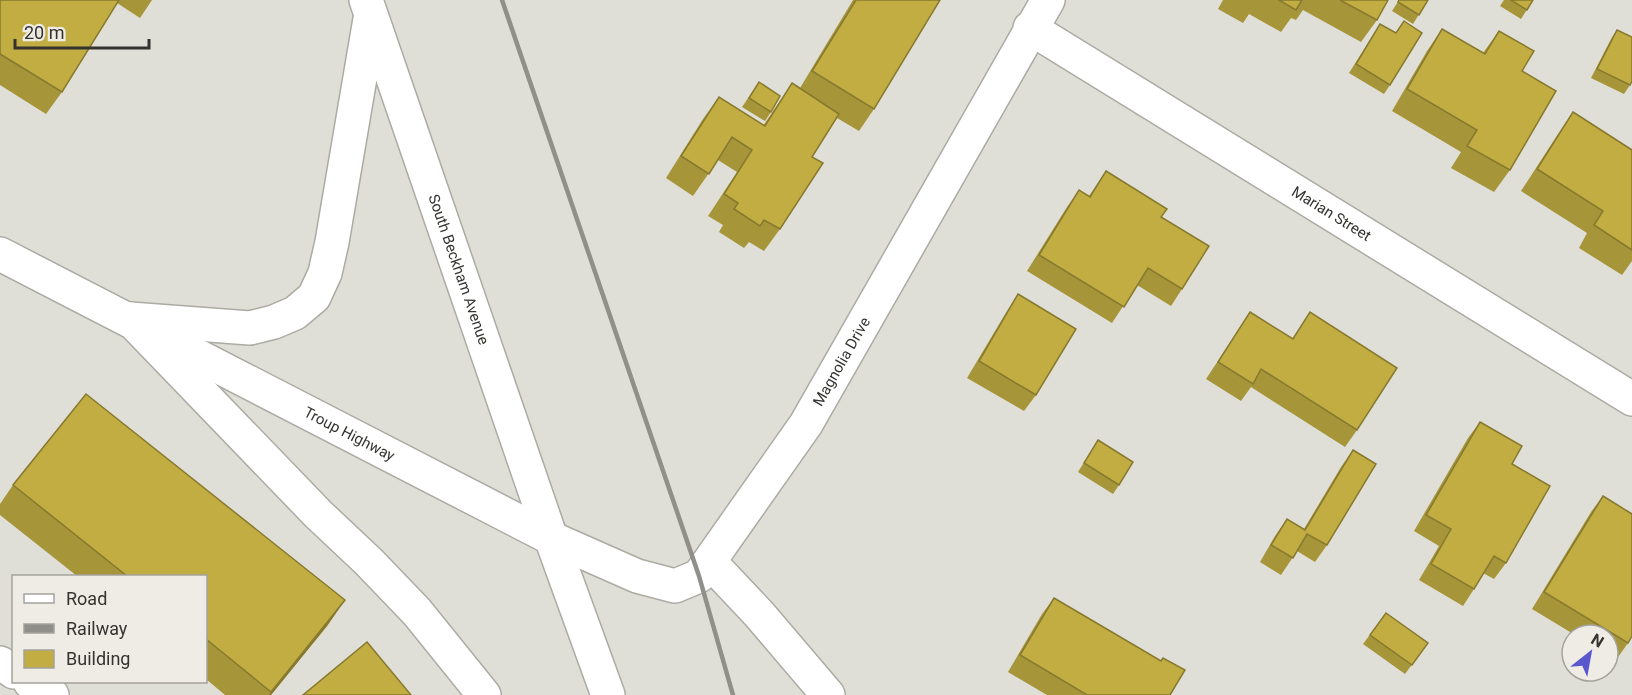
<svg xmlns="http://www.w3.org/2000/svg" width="1632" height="695" font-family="Roboto,sans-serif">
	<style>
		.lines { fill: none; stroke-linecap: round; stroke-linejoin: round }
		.minor-casing { stroke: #acaba3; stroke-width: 36 }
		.secondary-casing { stroke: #acaba3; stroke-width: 36 }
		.primary-casing { stroke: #acaba3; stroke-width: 36 }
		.minor { stroke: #fff; stroke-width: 33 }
		.secondary { stroke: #fff; stroke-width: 33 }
		.primary { stroke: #fff; stroke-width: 33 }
		.rail { stroke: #908f89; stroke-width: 4.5 }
		.wall { fill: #a69539 }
		.shaded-wall { fill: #87792e }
		.building { fill: #c1ad42; stroke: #87792e; stroke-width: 1.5 }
		.labels { text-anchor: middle; stroke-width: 4.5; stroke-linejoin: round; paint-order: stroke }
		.street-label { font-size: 15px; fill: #343330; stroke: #eeece5 }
	</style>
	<rect width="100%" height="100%" fill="#e0dfd7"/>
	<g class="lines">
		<defs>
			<g id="minor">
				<path id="s1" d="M1030,28L1632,399"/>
				<path id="s2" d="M551,538L637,576L675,586L699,576L806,424L1048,0"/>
				<path d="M710,562L759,614L828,695"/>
				<path d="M0,663L14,672"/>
				<path d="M30,682L52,695"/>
			</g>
			<g id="secondary">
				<path id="s3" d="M0,254L551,538"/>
			</g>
			<g id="primary">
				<path id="s4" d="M366,0L551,538L608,695"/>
				<path d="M130,319L318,514L369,562L417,612L484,695"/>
				<path d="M130,319L250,328L274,322L295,313L314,297L325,273L332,242L370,19"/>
			</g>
		</defs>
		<!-- minor casing -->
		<use href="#minor" class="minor-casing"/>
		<!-- secondary casing -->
		<use href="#secondary" class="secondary-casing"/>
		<!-- primary casing -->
		<use href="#primary" class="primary-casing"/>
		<!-- minor -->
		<use href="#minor" class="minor"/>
		<!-- secondary -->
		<use href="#secondary" class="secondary"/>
		<!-- primary -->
		<use href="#primary" class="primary"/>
		<!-- rail -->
		<path class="rail" d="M502,0L699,576L733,695"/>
	</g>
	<!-- wall -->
	<g class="wall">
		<path d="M0,0H152L140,18L117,3L62,92L46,114L0,85Z"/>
		<path d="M853,0H940L874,109L859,131L837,118L812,157L780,229L764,251L749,242L744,248L719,232L723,225L708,216L737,172L718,160L693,196L666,178L703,119L719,97L763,126L792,83L800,88Z"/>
		<path d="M1223,0H1388L1377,20L1361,42L1303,10L1296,20L1291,18L1281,32L1249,14L1243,23L1218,9Z"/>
		<path d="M1399,0H1428L1413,24L1392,11Z"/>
		<path d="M1504,0H1533L1521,19L1500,6Z"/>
		<path d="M1404,21L1390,85L1384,94L1349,73L1380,24L1396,33Z"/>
		<path d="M1442,29L1483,53L1499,31L1522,71L1510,170L1494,192L1451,168L1461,152L1392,111L1427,51Z"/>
		<path d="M1617,30L1630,85L1624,94L1591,78L1611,39Z"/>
		<path d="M759,82L771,112L765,121L742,107Z"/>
		<path d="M1573,112L1632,150V261L1622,275L1579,248L1587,233L1521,191L1558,134Z"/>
		<path d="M1106,171L1161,217L1182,289L1171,306L1137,285L1112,323L1027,271L1067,207L1079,190L1089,196Z"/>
		<path d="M1018,294L1036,395L1024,411L967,378L1007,311Z"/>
		<path d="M1250,312L1292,339L1310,312L1357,430L1345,447L1251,387L1241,401L1206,379Z"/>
		<path d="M1480,422L1512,464L1506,563L1494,579L1483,573L1474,589L1463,606L1419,580L1439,546L1414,531L1468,438Z"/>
		<path d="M1098,440L1119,485L1113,494L1078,472Z"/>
		<path d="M1353,450L1327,545L1315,562L1297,551L1281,575L1260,562L1275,536L1287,519L1304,529L1341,467Z"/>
		<path d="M13,485L345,600L327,626L271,695H225L206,679V576H77L0,515V504Z"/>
		<path d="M1603,496L1628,643L1616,660L1608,655V635H1575L1532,609L1591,512Z"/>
		<path d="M1054,598L1170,695H1047L1008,672L1042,614Z"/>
		<path d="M1386,613L1428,643L1405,674L1363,644Z"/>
	</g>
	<!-- shaded-wall -->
	<path class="shaded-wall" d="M345,600L327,626L271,695H269Z"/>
	<!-- building -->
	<g class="building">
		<path d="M0,0H119L62,92L0,54Z"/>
		<path d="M856,0H940L874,109L812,71Z"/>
		<path d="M1279,0H1302L1296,10Z"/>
		<path d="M1340,0H1388L1377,20Z"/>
		<path d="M1399,0H1428L1419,15L1398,2Z"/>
		<path d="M1511,0H1533L1527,10Z"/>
		<path d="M1404,21L1422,33L1390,85L1356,64L1380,24L1396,33Z"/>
		<path d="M1442,29L1485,54L1499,31L1534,51L1522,71L1556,91L1510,170L1467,146L1477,130L1407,89Z"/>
		<path d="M1617,30L1632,37V81L1630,85L1597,69Z"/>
		<path d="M759,82L780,96L771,112L749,98Z"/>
		<path d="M792,83L839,114L812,157L823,163L780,229L764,220L760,226L734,209L738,203L724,194L752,150L732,137L709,174L681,156L719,97L765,126Z"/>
		<path d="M1573,112L1632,150V250L1594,225L1603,211L1537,169Z"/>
		<path d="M1106,171L1167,209L1161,217L1209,246L1182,289L1148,268L1124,307L1039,255L1079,190L1090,197Z"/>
		<path d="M1018,294L1076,329L1036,395L979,361Z"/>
		<path d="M1250,312L1293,339L1310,312L1397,368L1357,430L1261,369L1253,384L1218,362Z"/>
		<path d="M86,394L345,600L271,692L206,639V576H127L13,485Z"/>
		<path d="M1480,422L1522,446L1512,464L1550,486L1506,563L1494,556L1474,589L1431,564L1451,529L1426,515Z"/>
		<path d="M1098,440L1133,462L1119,485L1084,463Z"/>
		<path d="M1353,450L1376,464L1327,545L1307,534L1293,558L1271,545L1287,519L1305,530Z"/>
		<path d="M1603,496L1632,514V636L1628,643L1544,592Z"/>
		<path d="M1054,598L1161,661L1163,658L1185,670L1170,695H1087L1020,655Z"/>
		<path d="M1386,613L1428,643L1412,665L1370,635Z"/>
		<path d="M367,642L411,695H303Z"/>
	</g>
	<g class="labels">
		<!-- street labels -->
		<g class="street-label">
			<text dy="5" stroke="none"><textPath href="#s1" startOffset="354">Marian Street</textPath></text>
			<text dy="5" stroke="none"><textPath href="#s4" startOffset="285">South Beckham Avenue</textPath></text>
			<text dy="5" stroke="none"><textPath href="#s2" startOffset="417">Magnolia Drive</textPath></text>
			<text dy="5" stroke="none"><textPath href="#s3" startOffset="393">Troup Highway</textPath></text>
		</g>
	</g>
	<!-- legend -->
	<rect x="12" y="575" width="195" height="108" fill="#eeece5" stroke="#a4a29d" stroke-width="1.5"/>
	<rect x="24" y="594" width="30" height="9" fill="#ffffff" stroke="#a4a29d" stroke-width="1.5"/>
	<text x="66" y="605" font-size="18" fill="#343330">Road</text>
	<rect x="24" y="624" width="30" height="9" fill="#908f89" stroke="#a4a29d" stroke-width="1.5"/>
	<text x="66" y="635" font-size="18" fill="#343330">Railway</text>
	<rect x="24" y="650" width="30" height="18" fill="#c1ad42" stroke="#a4a29d" stroke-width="1.5"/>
	<text x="66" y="665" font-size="18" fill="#343330">Building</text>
	<!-- north arrow -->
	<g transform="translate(1590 653) rotate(31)"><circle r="28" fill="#eeece5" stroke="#a4a29d" stroke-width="1.5"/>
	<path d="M0-4.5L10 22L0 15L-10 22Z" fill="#5857ce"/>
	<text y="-9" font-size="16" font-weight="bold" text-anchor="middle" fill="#343330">N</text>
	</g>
	<!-- scale -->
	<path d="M15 39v9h134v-9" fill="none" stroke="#343330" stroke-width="3"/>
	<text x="24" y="39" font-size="18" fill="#343330" stroke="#eeece5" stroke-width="4.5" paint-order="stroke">20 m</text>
</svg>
